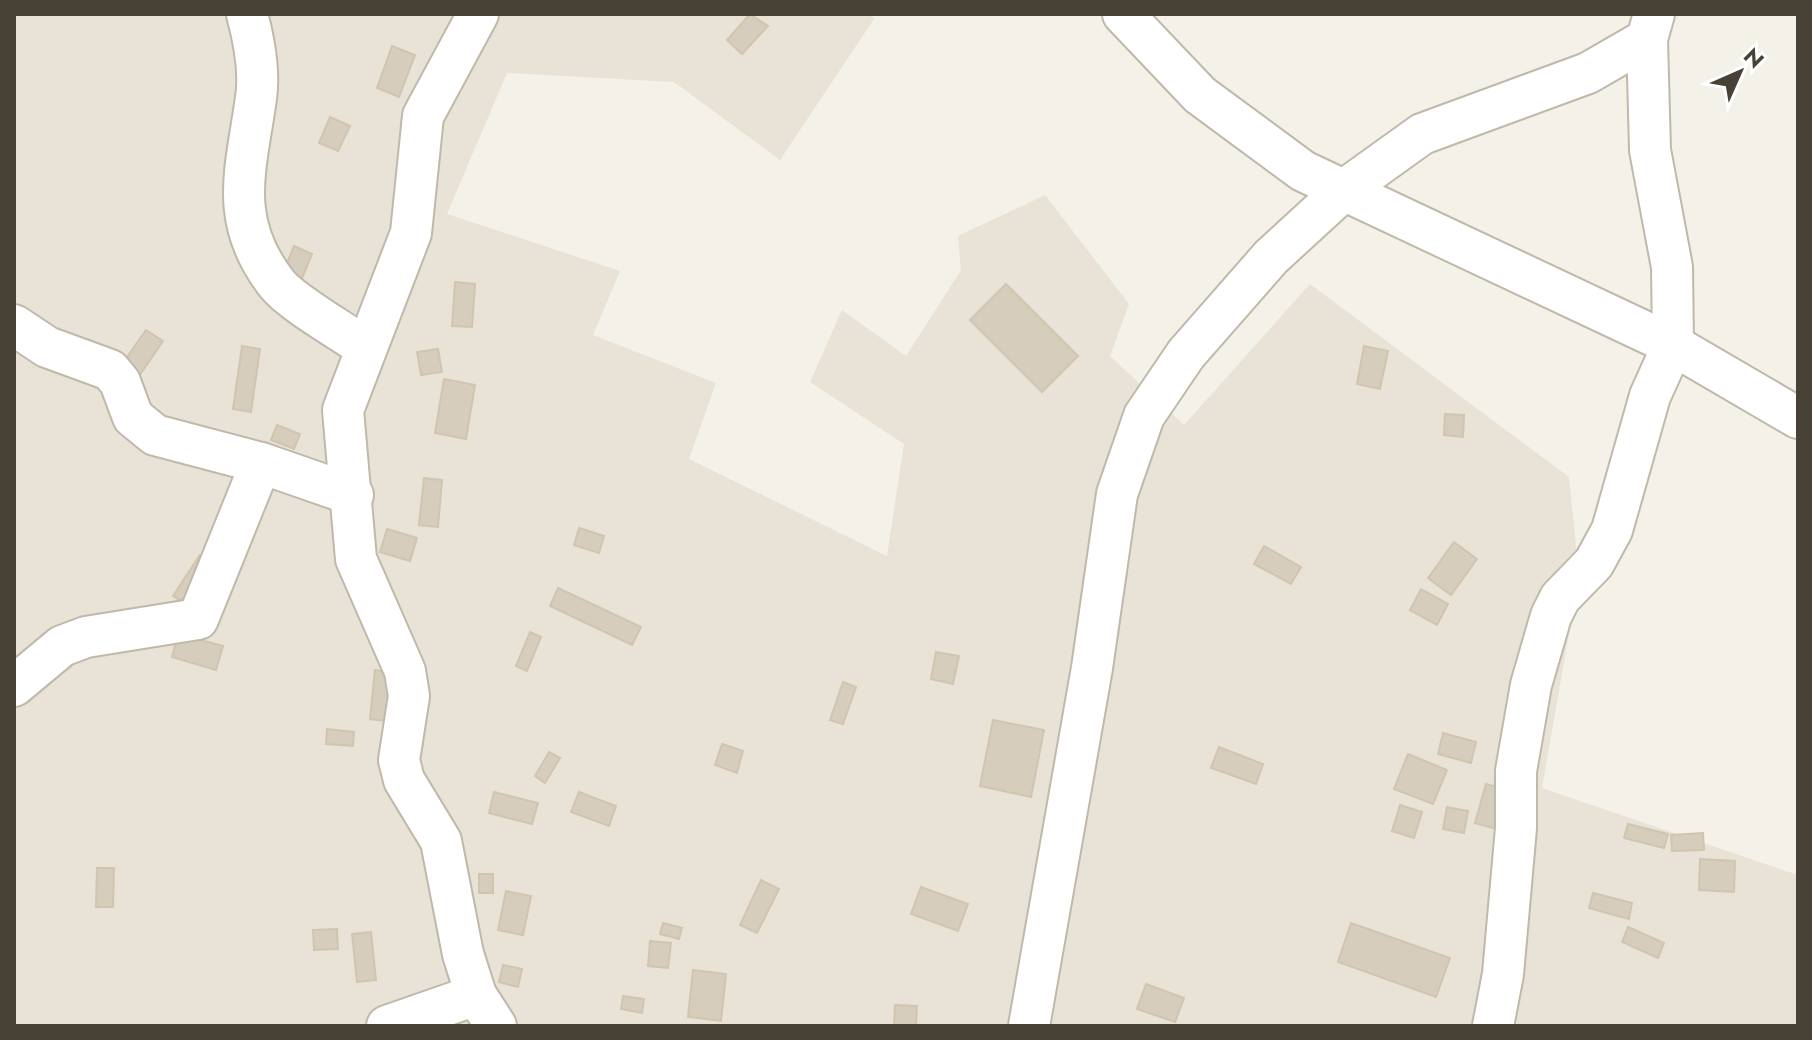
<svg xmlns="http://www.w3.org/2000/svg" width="1812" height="1040" font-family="Jost,sans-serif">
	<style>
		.residential { fill: #e8e3d6 }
		.building { fill: #d6cdbd; stroke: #d1c5b0; stroke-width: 2 }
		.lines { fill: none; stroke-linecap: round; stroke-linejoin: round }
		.minor-casing { stroke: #c0b9aa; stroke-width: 44 }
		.minor { stroke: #fff; stroke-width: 40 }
	</style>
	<rect width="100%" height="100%" fill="#f4f1e8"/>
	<!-- residential -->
	<path class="residential" d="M14,14H870L874,19L780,160L674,82L507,73L447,214L620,271L593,335L716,383L689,459L887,556L904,444L810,382L842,310L906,356L961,270L958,236L1045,195L1129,304L1110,356L1184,425L1310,284L1569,477L1579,576L1542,788L1798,875V1026H14Z"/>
	<!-- building -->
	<g class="building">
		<path d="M750,14L768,26L742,54L727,40Z"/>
		<path d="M392,46L415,55L399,97L377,88Z"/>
		<path d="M330,117L350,126L338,151L319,143Z"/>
		<path d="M294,246L312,254L300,283L282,275Z"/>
		<path d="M455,282L475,284L472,327L452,326Z"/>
		<path d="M1006,284L1078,356L1042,392L970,320Z"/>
		<path d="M146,330L163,341L137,379L120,367Z"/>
		<path d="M242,346L260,349L251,412L233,409Z"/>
		<path d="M1364,346L1388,351L1380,389L1357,384Z"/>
		<path d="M438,349L442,372L421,375L417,352Z"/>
		<path d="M444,379L475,385L466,439L435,433Z"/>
		<path d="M1445,414L1464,415L1463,437L1444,435Z"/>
		<path d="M277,425L300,434L294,449L271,440Z"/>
		<path d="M424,478L442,480L438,527L419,525Z"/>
		<path d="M579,528L604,536L599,553L574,545Z"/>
		<path d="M387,529L417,538L410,561L380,552Z"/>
		<path d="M1454,542L1477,559L1451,595L1428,578Z"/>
		<path d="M1264,546L1301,567L1291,584L1254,564Z"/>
		<path d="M200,555L214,565L187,605L173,596Z"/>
		<path d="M558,588L641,627L632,645L550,606Z"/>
		<path d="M1421,589L1448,604L1437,625L1410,610Z"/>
		<path d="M530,632L541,637L527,671L516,666Z"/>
		<path d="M178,634L223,646L216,670L172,657Z"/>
		<path d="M936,652L959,656L953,684L931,679Z"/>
		<path d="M375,670L402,674L396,722L370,719Z"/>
		<path d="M843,682L856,687L843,724L830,720Z"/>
		<path d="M993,720L1044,730L1031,797L980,786Z"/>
		<path d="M327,729L354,732L353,746L326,744Z"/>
		<path d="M1443,733L1476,742L1471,763L1438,754Z"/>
		<path d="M722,744L743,751L737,773L715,765Z"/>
		<path d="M1219,747L1263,764L1256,784L1211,768Z"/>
		<path d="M549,752L560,758L545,783L535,776Z"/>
		<path d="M1408,754L1447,770L1433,804L1394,789Z"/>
		<path d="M1486,784L1507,790L1496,829L1475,823Z"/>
		<path d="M494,792L538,803L532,824L489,813Z"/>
		<path d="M579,792L616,806L609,826L571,812Z"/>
		<path d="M1400,805L1422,812L1414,838L1392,831Z"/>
		<path d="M1447,807L1468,811L1464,833L1443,829Z"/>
		<path d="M1628,824L1668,834L1664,848L1624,838Z"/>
		<path d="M1703,833L1704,850L1672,851L1671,835Z"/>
		<path d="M1700,859L1735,861L1734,892L1699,890Z"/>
		<path d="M97,868H114L113,907H96Z"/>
		<rect x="479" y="874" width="14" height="19"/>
		<path d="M761,880L779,889L757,933L740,925Z"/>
		<path d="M921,887L968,904L958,931L911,914Z"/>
		<path d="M506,891L531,896L523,935L498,930Z"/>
		<path d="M1593,893L1632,903L1629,919L1589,908Z"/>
		<path d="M663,923L682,928L679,939L660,934Z"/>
		<path d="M1351,923L1450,958L1436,997L1338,962Z"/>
		<path d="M1628,927L1664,943L1658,958L1622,942Z"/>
		<path d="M337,929L338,949L314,950L313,930Z"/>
		<path d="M371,932L376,980L357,982L352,934Z"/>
		<path d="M650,941L671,943L668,968L648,966Z"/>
		<path d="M503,965L522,969L518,987L499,982Z"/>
		<path d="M693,970L726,974L721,1021L688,1017Z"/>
		<path d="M1146,984L1184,998L1175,1022L1137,1009Z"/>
		<path d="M623,996L644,999L642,1013L621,1009Z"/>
		<path d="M895,1005L917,1006L916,1026H894Z"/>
	</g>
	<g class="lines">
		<defs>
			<g id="minor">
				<path d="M247,14C254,40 260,71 256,98C246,170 227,220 277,284C292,303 344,332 366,348"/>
				<path d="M478,14L423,116L411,233L343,410L356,559L405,671L409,696L399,760L404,780L441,841L463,954L476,995L496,1026"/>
				<path d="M1123,14L1200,95L1303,171L1673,345L1798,418"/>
				<path d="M14,325L47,347L110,370L120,382L133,417L155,435L261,463L353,495"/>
				<path d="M14,686L62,646L86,637L198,619L261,463"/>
				<path d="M387,1026L476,995"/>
				<path d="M1029,1026L1092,668L1117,494L1144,416L1186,354L1271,257L1344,190L1422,134L1588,73L1647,39L1654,14"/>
				<path d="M1493,1026L1503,974L1516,828V771L1531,685L1551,616L1560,598L1594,563L1612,530L1650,396L1673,345L1672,267L1650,150L1647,39"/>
			</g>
		</defs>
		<!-- minor casing -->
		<use href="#minor" class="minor-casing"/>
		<!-- minor -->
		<use href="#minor" class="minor"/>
	</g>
	<!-- border -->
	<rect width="1812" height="1040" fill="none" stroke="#474136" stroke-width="32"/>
	<!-- north arrow -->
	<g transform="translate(1740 72) rotate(45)" stroke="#ffffff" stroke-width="6" paint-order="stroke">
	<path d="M0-6L14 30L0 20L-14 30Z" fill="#474136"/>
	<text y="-12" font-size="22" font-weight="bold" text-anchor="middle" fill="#474136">N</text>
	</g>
</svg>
